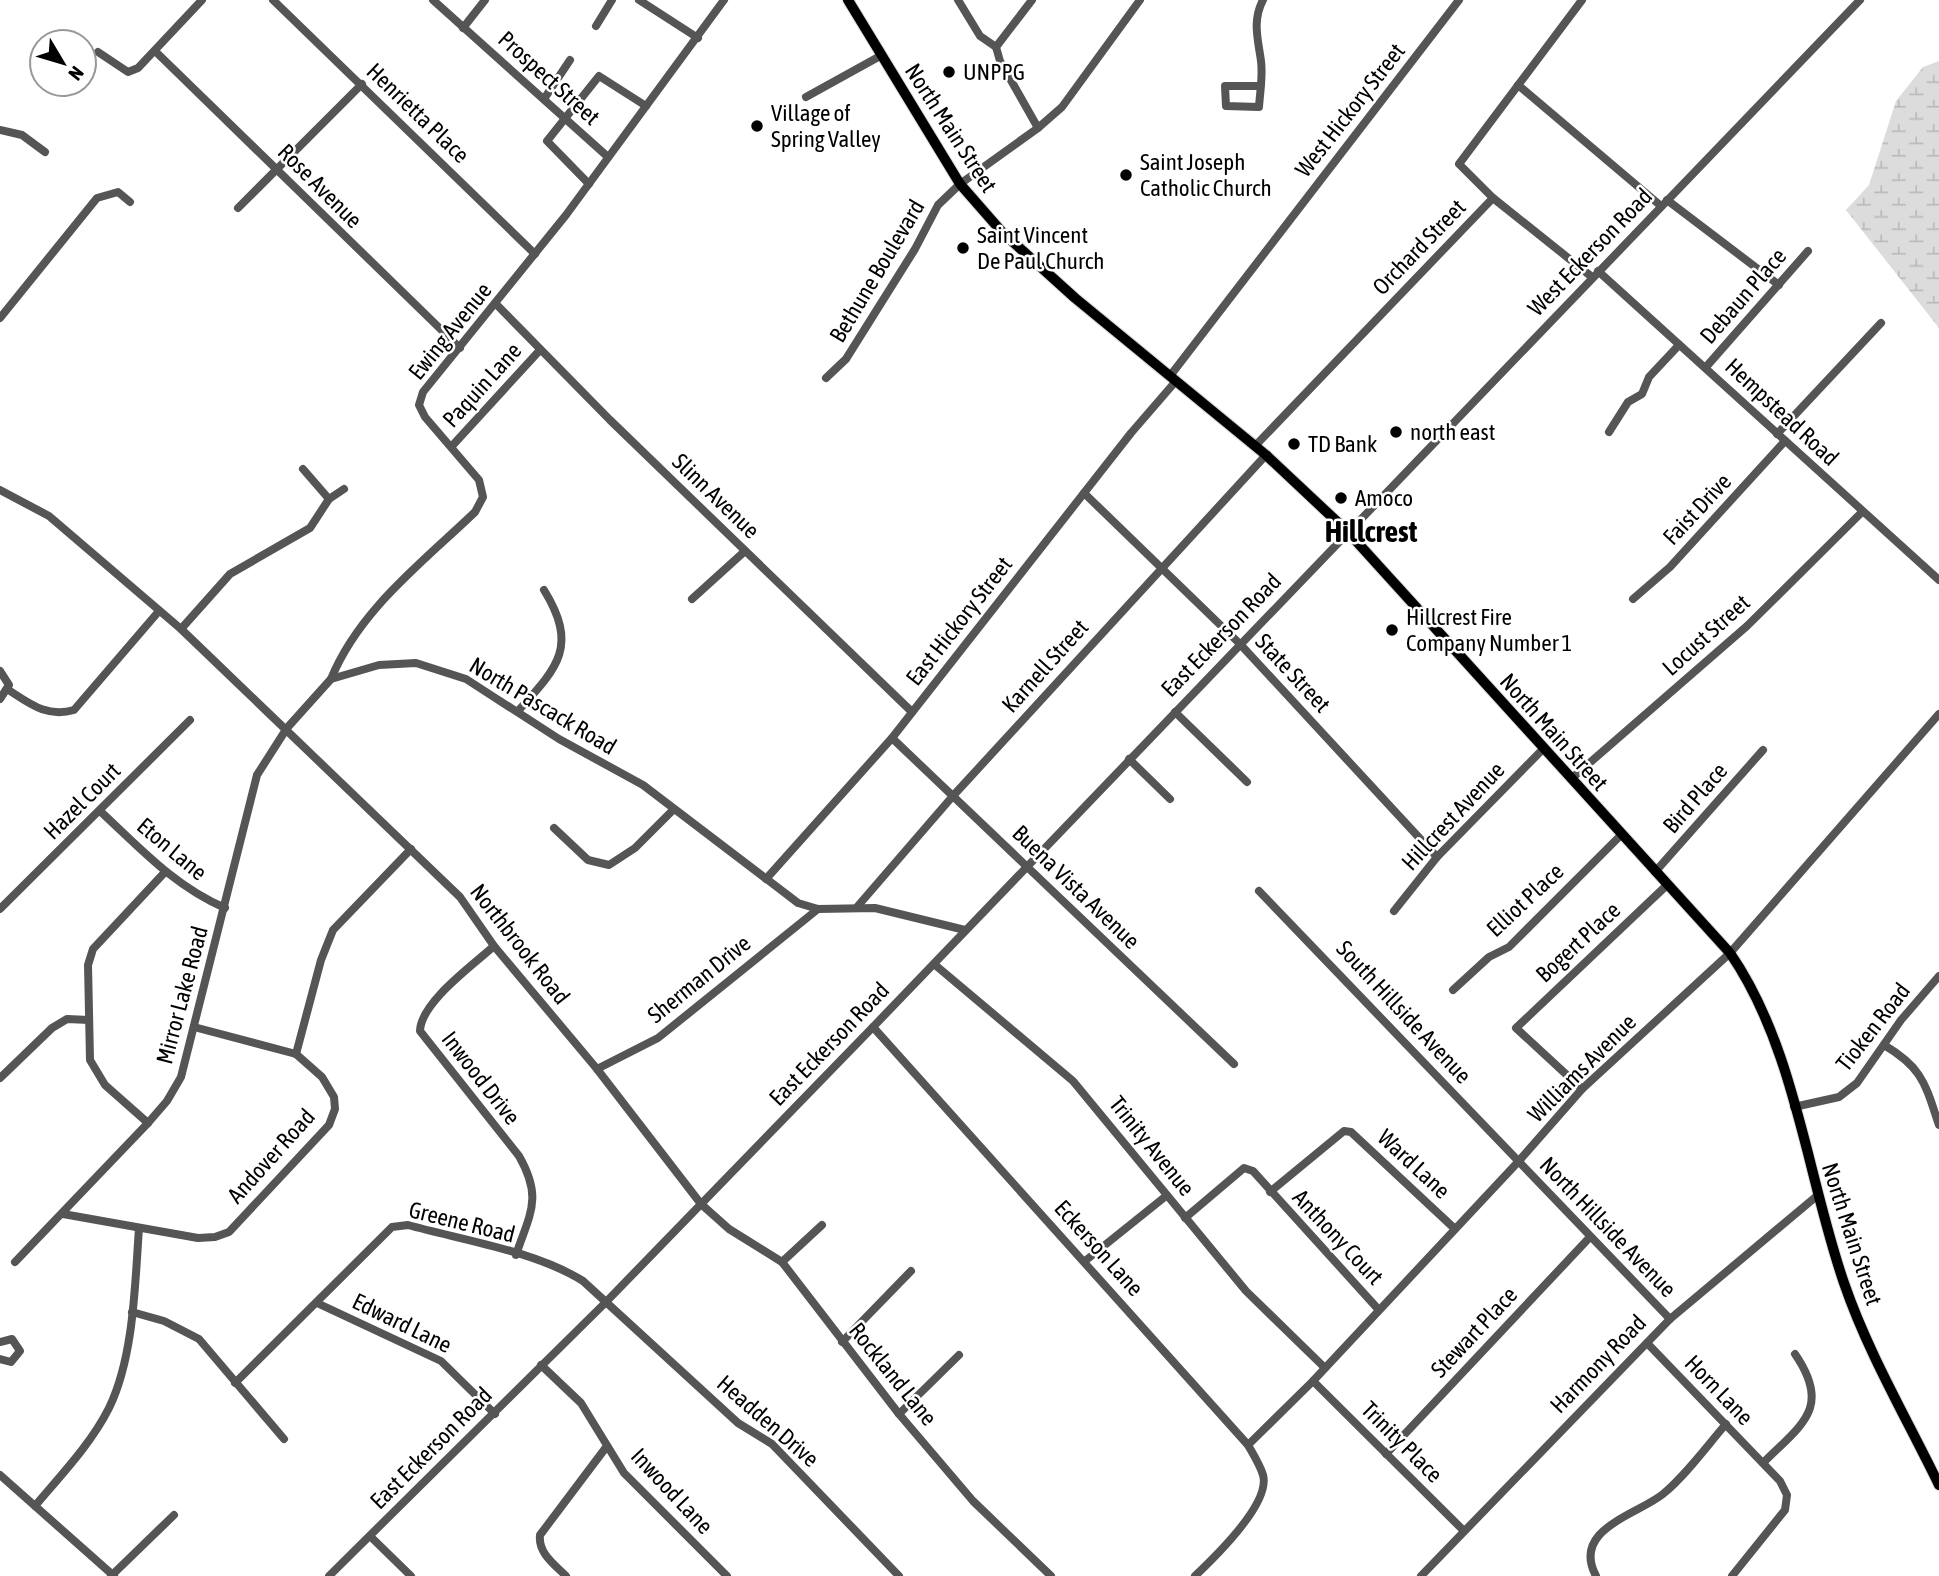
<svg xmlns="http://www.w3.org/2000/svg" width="1939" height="1576" font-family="'Asap Condensed',sans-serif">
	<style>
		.wetland { fill: url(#wetland-marsh) }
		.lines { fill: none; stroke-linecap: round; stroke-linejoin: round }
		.major-casing { stroke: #dbdbdb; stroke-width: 12 }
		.minor { stroke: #555; stroke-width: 8 }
		.major { stroke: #000; stroke-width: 10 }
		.poi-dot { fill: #000; stroke: #fff; stroke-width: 2.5 }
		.labels { text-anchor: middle; stroke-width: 5; stroke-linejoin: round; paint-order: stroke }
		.poi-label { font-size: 23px; fill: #000; stroke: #fff; text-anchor: start }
		.street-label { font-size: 23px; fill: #000; stroke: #fff }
		.district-label { font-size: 30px; font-weight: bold; fill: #000; stroke: #fff }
	</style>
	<defs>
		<pattern id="wetland-marsh" width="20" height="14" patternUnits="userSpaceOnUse" patternTransform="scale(1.75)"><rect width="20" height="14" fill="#dcdcdc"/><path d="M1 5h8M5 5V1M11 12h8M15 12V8" fill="none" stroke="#bbb"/></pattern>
	</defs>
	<rect width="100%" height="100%" fill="#fff"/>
	<!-- wetland -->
	<path class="wetland" d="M1939,61V328L1846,210L1869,185L1896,101L1923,67Z"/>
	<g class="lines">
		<defs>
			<path id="major" d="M848,0L960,184L1002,232L1075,298L1266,455L1347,531L1730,953C1795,1047 1807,1176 1844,1283C1868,1353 1907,1419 1939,1485"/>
		</defs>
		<!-- major casing -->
		<use href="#major" class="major-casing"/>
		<!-- minor -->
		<g class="minor">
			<path d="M273,0L535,254"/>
			<path d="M433,0L608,157"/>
			<path d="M639,0L698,38"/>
			<path d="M958,0L980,36L996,47"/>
			<path d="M1032,0L996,47L1000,61L1038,128"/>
			<path d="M1582,0L1459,164L1493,198L1592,277"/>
			<path d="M596,26L612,0"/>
			<path d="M463,28L485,0"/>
			<path d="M155,51L460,348"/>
			<path d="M98,52L128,72L138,68L202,0"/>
			<path d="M1518,85L1661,206"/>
			<path d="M1261,86H1225L1226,106L1259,107C1260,92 1263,76 1261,61C1258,39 1252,21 1263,0"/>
			<path d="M806,97L882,55"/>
			<path d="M544,99L570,60"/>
			<path d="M0,130L22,135L45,152"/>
			<path d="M589,184L547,141L599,76L646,106"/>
			<path d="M1667,200L1779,285"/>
			<path d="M238,208L362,84"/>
			<path d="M1598,271L1939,580"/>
			<path d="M497,305L610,420L912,712"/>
			<path d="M0,318L97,198L118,192L130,202"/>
			<path d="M1706,367L1808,251"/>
			<path d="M1170,376L1459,0"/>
			<path d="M826,378L846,359L915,249L938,205L960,184L1038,128L1062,107L1140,0"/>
			<path d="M1609,432L1628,402L1642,394L1649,377L1679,345"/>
			<path d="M1777,434L1881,323"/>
			<path d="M452,446L540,350"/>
			<path d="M1255,446L1493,198"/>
			<path d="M303,469L329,499"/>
			<path d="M0,490L49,516L181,629L460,897L494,946L597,1069L701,1204L729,1229L782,1262L899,1414L973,1501L1051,1576"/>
			<path d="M1084,493L1240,644L1437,857"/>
			<path d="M692,599L745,551"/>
			<path d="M1633,599L1670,567L1785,441"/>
			<path d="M181,629L230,574L310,528L329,499L344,489"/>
			<path d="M0,671L9,685L0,699"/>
			<path d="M331,679C359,610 423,562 475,512L483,497L479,480L425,417L419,405L423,392L566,215L724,0"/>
			<path d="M7,689C29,703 46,718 74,710L159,611"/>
			<path d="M518,711C557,668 579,647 544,590"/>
			<path d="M1175,712L1247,782"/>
			<path d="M892,738L1234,1064"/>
			<path d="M1129,759L1170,799"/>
			<path d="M1571,779L1747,626L1861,513"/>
			<path d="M100,811C140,848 174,886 225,908"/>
			<path d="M554,828L588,860L609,865L635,848L673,810"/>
			<path d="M1655,872L1763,750"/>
			<path d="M766,879L892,738L1131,433L1176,381"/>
			<path d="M1259,891L1670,1319"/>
			<path d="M857,907L952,797L1266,455"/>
			<path d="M0,909L190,720"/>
			<path d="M1394,911L1437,857L1543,749"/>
			<path d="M494,946C472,966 421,1002 420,1031L519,1156C543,1198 530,1213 516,1255"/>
			<path d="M934,964L1073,1081L1246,1291L1325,1368"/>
			<path d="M1453,990L1489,957L1509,947L1621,835"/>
			<path d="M873,1027L1248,1445C1253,1454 1260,1465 1263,1475C1271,1503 1215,1557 1195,1576"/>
			<path d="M1884,1045C1923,1068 1925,1084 1939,1125"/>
			<path d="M296,1054L321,960L333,930L411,849"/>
			<path d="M597,1069L658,1038L818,909"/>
			<path d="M0,1078L52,1028L67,1019L89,1020"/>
			<path d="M1582,1089L1516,1028L1667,885"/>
			<path d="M1794,1107L1839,1097L1857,1083L1901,1020L1939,976"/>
			<path d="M148,1123L105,1085L90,1060L88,965L93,949L165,872"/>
			<path d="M1270,1192L1344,1131L1351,1132L1455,1229"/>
			<path d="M63,1214L198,1238L215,1237L229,1232L329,1125L335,1109L334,1097L322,1077L296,1054L194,1027"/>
			<path d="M1185,1218L1244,1168L1253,1171L1378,1309"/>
			<path d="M1085,1261L1166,1196"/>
			<path d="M15,1262L148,1123L167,1101L181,1077L257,775L287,728L331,679L379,665L416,663L466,679L559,739L643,785L798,903L818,909L875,908L965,930"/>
			<path d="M782,1262L822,1225"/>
			<path d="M317,1303L441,1361L495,1414"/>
			<path d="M132,1312L164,1321L199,1339L284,1439"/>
			<path d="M0,1342L12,1339L20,1351L11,1362L0,1359"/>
			<path d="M842,1342L911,1271"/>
			<path d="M1647,1343L1780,1481L1787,1495L1785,1510L1732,1576"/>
			<path d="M541,1365L581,1403L624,1473L727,1576"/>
			<path d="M1313,1381L1463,1530"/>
			<path d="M235,1383L392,1227L408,1225C462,1240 535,1251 583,1281L738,1423L772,1444L899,1576"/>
			<path d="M899,1414L959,1355"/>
			<path d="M1248,1445L1313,1381L1518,1162L1582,1089L1730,953L1939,714"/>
			<path d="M1386,1454L1590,1237"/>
			<path d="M1763,1463C1802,1424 1832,1408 1795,1354"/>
			<path d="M0,1475L114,1576"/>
			<path d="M35,1506C61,1475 91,1444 109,1408C134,1357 135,1283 139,1228"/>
			<path d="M370,1536L411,1576"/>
			<path d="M111,1576L174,1515"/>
			<path d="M329,1576L605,1303L873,1027L1860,0"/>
			<path d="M566,1576C554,1564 538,1553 540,1535L607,1446"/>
			<path d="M1421,1576L1670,1319L1818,1195"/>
			<path d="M1596,1576C1571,1529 1637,1515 1663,1494C1686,1475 1706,1447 1726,1424"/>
		</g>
		<!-- major -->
		<use href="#major" class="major"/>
	</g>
	<!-- markers -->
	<g class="poi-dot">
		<circle cx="949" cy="72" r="7"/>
		<circle cx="757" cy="126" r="7"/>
		<circle cx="1126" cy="175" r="7"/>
		<circle cx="963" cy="248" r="7"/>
		<circle cx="1396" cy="432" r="7"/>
		<circle cx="1294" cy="444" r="7"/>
		<circle cx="1341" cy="498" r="7"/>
		<circle cx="1392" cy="630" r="7"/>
	</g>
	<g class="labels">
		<!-- poi labels -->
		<g class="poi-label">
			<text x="963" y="80">UNPPG</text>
			<text x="771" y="121">Village of<tspan x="771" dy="26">Spring Valley</tspan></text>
			<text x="1140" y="170">Saint Joseph<tspan x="1140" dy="26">Catholic Church</tspan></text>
			<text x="977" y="243">Saint Vincent<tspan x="977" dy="26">De Paul Church</tspan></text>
			<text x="1410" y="440">north east</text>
			<text x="1308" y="452">TD Bank</text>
			<text x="1355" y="506">Amoco</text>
			<text x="1406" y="625">Hillcrest Fire<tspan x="1406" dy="26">Company Number 1</tspan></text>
		</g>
		<!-- street labels -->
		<g class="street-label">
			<text transform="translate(549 78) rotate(42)" y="8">Prospect Street</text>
			<text transform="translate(1350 110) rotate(-52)" y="8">West Hickory Street</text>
			<text transform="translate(418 113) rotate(44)" y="8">Henrietta Place</text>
			<text transform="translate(951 128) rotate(57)" y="8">North Main Street</text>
			<text transform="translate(320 186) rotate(45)" y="8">Rose Avenue</text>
			<text transform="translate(1419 247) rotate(-46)" y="8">Orchard Street</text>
			<text transform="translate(1590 252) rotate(-46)" y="8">West Eckerson Road</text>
			<text transform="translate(877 271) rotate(-59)" y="8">Bethune Boulevard</text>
			<text transform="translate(1743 296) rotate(-49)" y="8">Debaun Place</text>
			<text transform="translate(450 331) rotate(-51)" y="8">Ewing Avenue</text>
			<text transform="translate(482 385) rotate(-48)" y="8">Paquin Lane</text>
			<text transform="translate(1782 412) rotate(43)" y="8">Hempstead Road</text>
			<text transform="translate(716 496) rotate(44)" y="8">Slinn Avenue</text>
			<text transform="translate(1697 509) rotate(-47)" y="8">Faist Drive</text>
			<text transform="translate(959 621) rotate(-52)" y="8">East Hickory Street</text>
			<text transform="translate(1221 635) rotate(-46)" y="8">East Eckerson Road</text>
			<text transform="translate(1706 635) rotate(-42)" y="8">Locust Street</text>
			<text transform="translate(1045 666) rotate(-48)" y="8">Karnell Street</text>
			<text transform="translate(1293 673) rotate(47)" y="8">State Street</text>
			<text transform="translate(543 706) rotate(31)" y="8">North Pascack Road</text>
			<text transform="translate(1554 732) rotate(48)" y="8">North Main Street</text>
			<text transform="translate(1695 798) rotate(-49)" y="8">Bird Place</text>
			<text transform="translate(82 801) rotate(-45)" y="8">Hazel Court</text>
			<text transform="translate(1453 816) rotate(-47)" y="8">Hillcrest Avenue</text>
			<text transform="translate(172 849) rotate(40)" y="8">Eton Lane</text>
			<text transform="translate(1076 887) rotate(44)" y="8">Buena Vista Avenue</text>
			<text transform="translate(1525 900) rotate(-43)" y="8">Elliot Place</text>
			<text transform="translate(1578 942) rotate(-43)" y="8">Bogert Place</text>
			<text transform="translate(520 944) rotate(52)" y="8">Northbrook Road</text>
			<text transform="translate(699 979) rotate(-39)" y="8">Sherman Drive</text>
			<text transform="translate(182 995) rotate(-75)" y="8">Mirror Lake Road</text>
			<text transform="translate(1404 1012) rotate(47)" y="8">South Hillside Avenue</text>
			<text transform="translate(1873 1027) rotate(-52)" y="8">Tioken Road</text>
			<text transform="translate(829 1044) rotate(-46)" y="8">East Eckerson Road</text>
			<text transform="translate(1582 1068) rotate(-45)" y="8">Williams Avenue</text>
			<text transform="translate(481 1078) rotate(52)" y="8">Inwood Drive</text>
			<text transform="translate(1152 1146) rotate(51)" y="8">Trinity Avenue</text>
			<text transform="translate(271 1156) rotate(-48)" y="8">Andover Road</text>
			<text transform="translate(1414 1164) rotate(43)" y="8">Ward Lane</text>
			<text transform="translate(462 1222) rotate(14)" y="8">Greene Road</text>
			<text transform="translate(1608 1227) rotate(46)" y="8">North Hillside Avenue</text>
			<text transform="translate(1852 1234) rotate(72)" y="8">North Main Street</text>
			<text transform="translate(1338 1237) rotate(47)" y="8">Anthony Court</text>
			<text transform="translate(1099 1248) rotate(48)" y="8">Eckerson Lane</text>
			<text transform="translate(402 1323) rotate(26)" y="8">Edward Lane</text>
			<text transform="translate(1474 1332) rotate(-47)" y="8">Stewart Place</text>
			<text transform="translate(1598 1364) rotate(-46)" y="8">Harmony Road</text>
			<text transform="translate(893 1374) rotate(51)" y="8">Rockland Lane</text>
			<text transform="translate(1719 1390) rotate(46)" y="8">Horn Lane</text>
			<text transform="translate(768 1421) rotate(41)" y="8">Headden Drive</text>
			<text transform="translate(1402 1442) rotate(45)" y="8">Trinity Place</text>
			<text transform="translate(431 1448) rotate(-45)" y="8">East Eckerson Road</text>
			<text transform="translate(672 1491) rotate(47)" y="8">Inwood Lane</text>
		</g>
		<!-- district labels -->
		<g class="district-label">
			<text x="1371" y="542">Hillcrest</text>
		</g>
	</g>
	<!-- north arrow -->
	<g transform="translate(63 63) rotate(128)"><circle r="33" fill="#ffffff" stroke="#999999" stroke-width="2"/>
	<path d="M0-5L12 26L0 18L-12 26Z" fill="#000000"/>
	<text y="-10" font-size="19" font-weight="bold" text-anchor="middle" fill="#000000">N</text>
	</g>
</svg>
